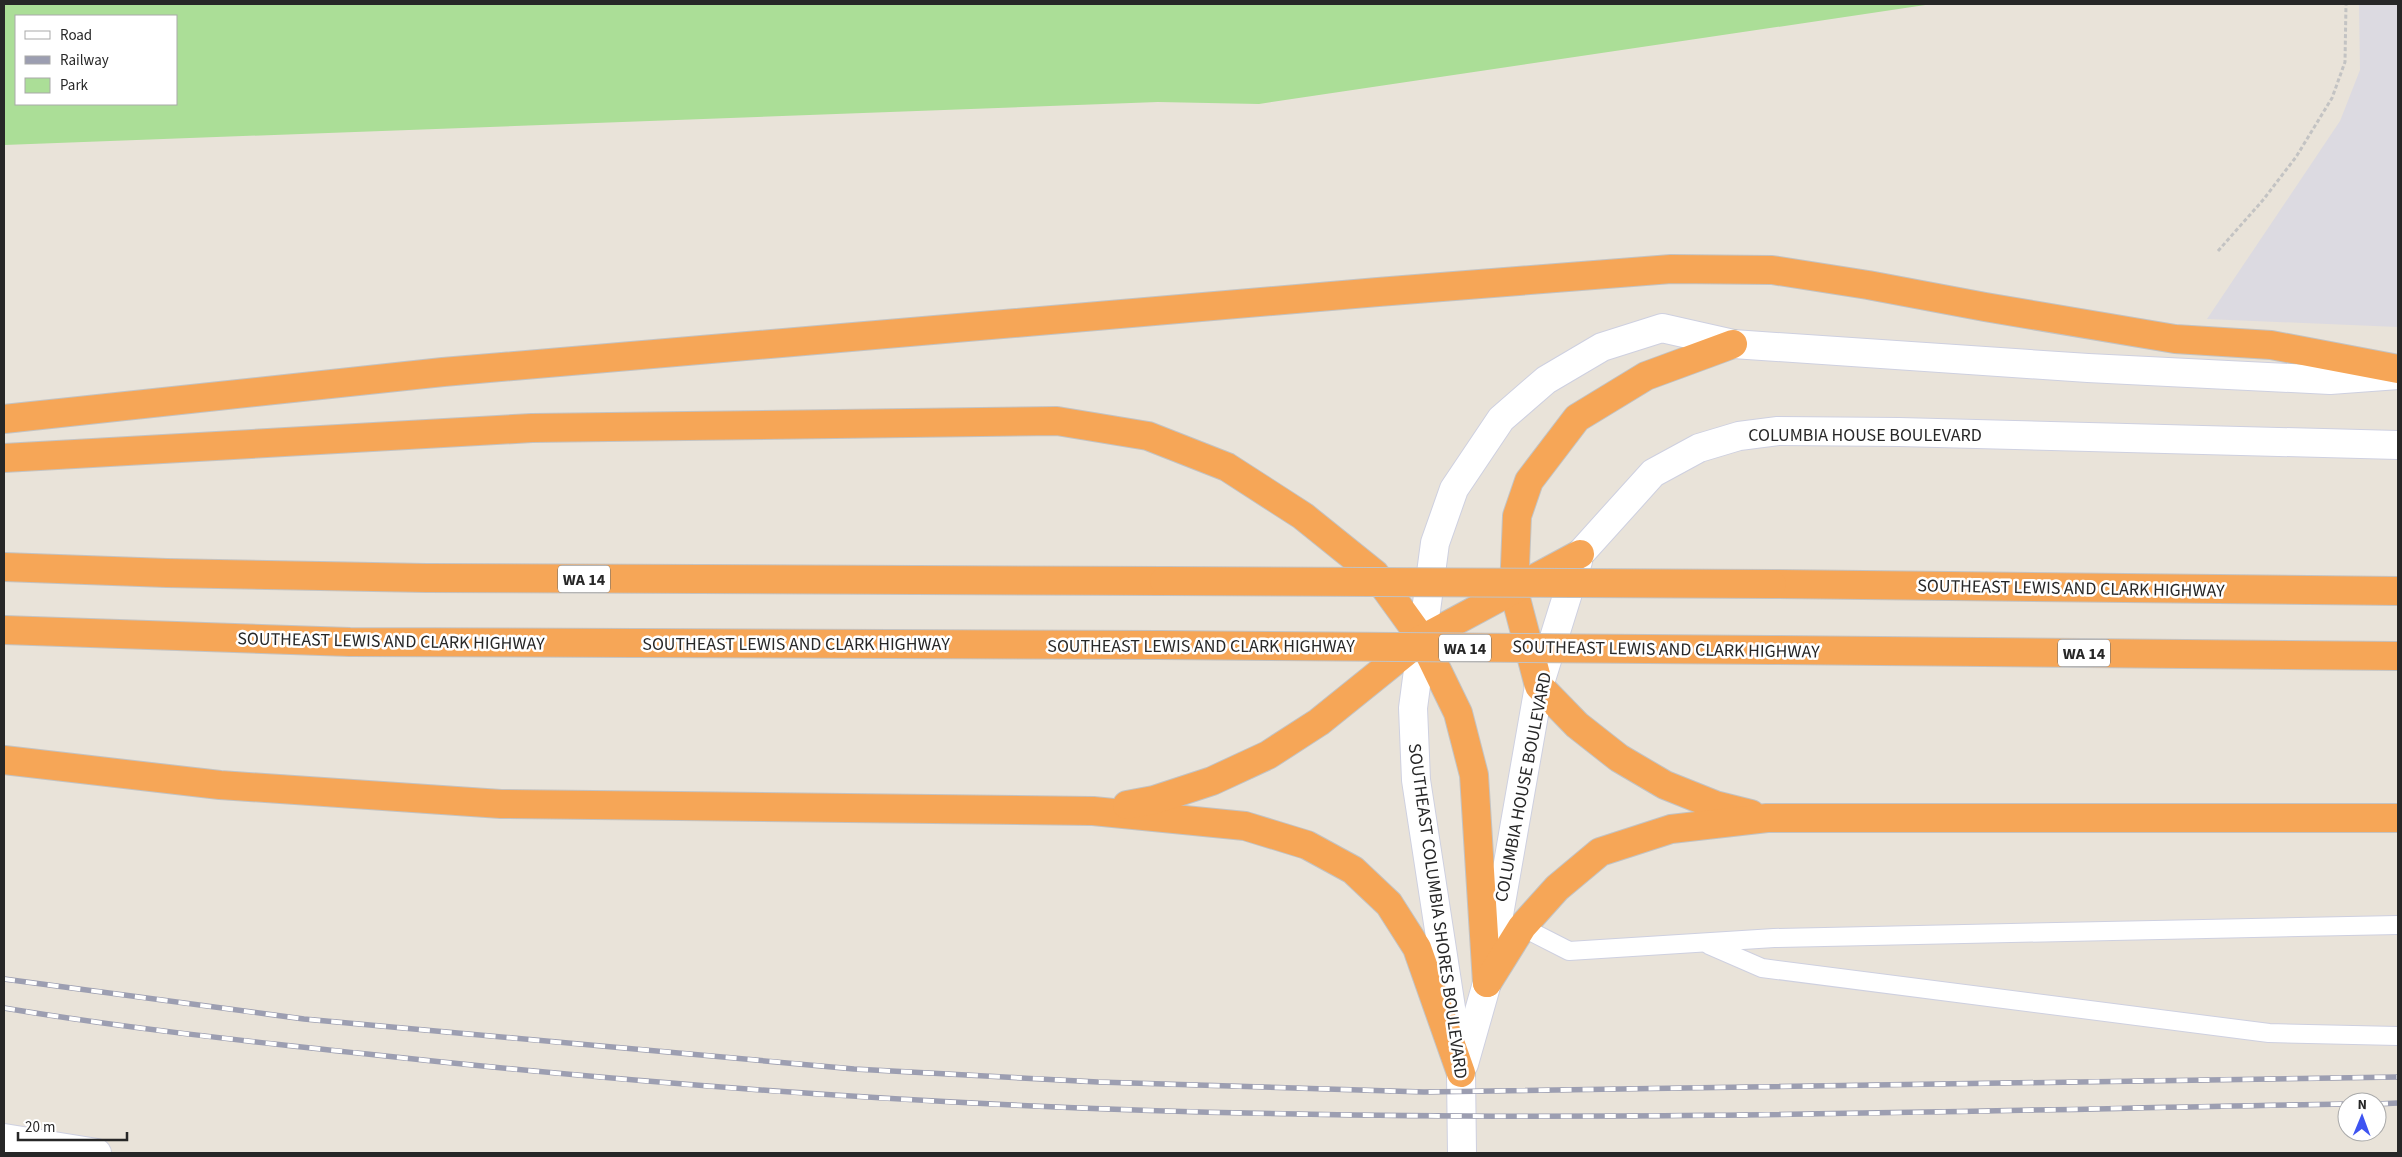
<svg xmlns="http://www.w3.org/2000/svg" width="2402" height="1157" font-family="'Source Sans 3',sans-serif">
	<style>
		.industrial { fill: #dcdae1 }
		.green { fill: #abde97; fill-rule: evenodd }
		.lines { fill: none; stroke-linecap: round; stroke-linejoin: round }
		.service-casing { stroke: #ced0e0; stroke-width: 20 }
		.tertiary-casing { stroke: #ced0e0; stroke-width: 30 }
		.secondary-casing { stroke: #ced0e0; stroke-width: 30 }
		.motorway-casing { stroke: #c3c3c3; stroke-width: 30 }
		.path { stroke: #c3c3c3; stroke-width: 3; stroke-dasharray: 4 2.5; stroke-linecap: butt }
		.service { stroke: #fff; stroke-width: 18 }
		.tertiary { stroke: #fff; stroke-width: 28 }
		.secondary { stroke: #fff; stroke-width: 28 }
		.motorway { stroke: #f6a657; stroke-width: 28 }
		.rail-casing { stroke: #9c9eb1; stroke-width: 5.5 }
		.rail { stroke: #fff; stroke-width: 4; stroke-dasharray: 11; stroke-linecap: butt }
		.motorway-bridge-casing { stroke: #c3c3c3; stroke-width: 30; stroke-linecap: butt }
		.motorway-bridge { stroke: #f6a657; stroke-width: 28 }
		.labels { text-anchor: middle; stroke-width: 5; stroke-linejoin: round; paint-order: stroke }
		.shield { fill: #fff; stroke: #686868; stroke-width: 1 }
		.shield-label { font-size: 16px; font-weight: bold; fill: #272727 }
		.street-label { font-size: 18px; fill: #272727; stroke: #fff }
	</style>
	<rect width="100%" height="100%" fill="#e9e3d9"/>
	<!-- industrial -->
	<path class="industrial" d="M2359,4H2398V327L2207,319L2340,121L2360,70Z"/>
	<!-- green -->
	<path class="green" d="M4,4H1932L1259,104L1158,102L4,145ZM16,16H176V104H16Z"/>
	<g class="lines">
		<defs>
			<g id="service">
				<path d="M1522,927L1569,951L1774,938L2398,925"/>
				<path d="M1709,945L1762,968L2269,1033L2398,1036"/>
			</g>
			<g id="tertiary">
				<path d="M1464,1064L1487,983L1539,686L1578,561"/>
				<path d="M4,1138L97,1153"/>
				<path d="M1462,1153L1461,1073L1416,780L1413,708L1435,543L1454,489L1501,419L1546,380L1602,347L1662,328L1733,344"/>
			</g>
			<g id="secondary">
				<path d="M1733,344L2088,368L2330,380L2398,375"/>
				<path d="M1580,554L1653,473L1699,448L1739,436L1778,431L1899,432L2398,445"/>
			</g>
			<g id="motorway">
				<path d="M1733,344L1646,376L1577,418L1529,481L1517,516L1514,591L1539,686L1577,725L1619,758L1665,785L1715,805L1751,814"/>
				<path d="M4,419L443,372L1378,292L1671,269L1772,270L1868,285L1985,307L2175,339L2271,345L2398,369"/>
				<path d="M4,458L532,428L1057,421L1148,436L1227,467L1303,516L1375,574L1422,639L1458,713L1474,775L1487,983"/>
				<path d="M4,567L167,573L426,578L1164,581"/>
				<path d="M1772,584L2398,591"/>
				<path d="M4,630L350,642L1159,645"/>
				<path d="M1771,650L2398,656"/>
				<path d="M4,760L220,785L501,804L1093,811L1245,826L1307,845L1353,870L1389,904L1417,948L1461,1073"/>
				<path d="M1127,805L1154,800L1212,781L1268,755L1319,722L1422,639L1580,554"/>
				<path d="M1487,983L1522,927L1557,888L1600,852L1671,829L1767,818H2398"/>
			</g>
		</defs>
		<!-- service casing -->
		<use href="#service" class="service-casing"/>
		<!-- tertiary casing -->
		<use href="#tertiary" class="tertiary-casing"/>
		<!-- secondary casing -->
		<use href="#secondary" class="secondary-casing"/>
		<!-- motorway casing -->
		<use href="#motorway" class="motorway-casing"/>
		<!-- path -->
		<path class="path" d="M2218,251L2263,200L2296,157L2332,98L2345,62L2346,4"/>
		<!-- service -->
		<use href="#service" class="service"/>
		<!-- tertiary -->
		<use href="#tertiary" class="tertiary"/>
		<!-- secondary -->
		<use href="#secondary" class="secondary"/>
		<!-- motorway -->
		<use href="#motorway" class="motorway"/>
		<defs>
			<g id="rail">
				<path d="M4,979L304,1019L854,1069L1098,1082L1424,1092L2398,1077"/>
				<path d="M4,1008C124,1028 245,1041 367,1054C676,1088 986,1109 1297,1114C1647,1121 1997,1110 2347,1104"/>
				<path d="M2377,1104L2398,1103"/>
			</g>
		</defs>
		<!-- rail casing -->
		<use href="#rail" class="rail-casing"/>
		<!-- rail -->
		<use href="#rail" class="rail"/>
		<defs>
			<g id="motorway-bridge">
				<path d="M1164,581L1772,584"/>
				<path d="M1159,645L1771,650"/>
			</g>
		</defs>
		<!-- motorway-bridge casing -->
		<use href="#motorway-bridge" class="motorway-bridge-casing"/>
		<!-- motorway-bridge -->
		<use href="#motorway-bridge" class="motorway-bridge"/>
	</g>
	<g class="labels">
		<!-- shield labels -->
		<g class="shield">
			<rect x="558" y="565.5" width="52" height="27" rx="4"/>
			<rect x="1439" y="634.5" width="52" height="27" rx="4"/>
			<rect x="2058" y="639.5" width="52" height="27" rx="4"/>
		</g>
		<g class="shield-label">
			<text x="584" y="585">WA 14</text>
			<text x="1465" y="654">WA 14</text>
			<text x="2084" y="659">WA 14</text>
		</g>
		<!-- street labels -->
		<g class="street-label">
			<text x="1865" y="441">COLUMBIA HOUSE BOULEVARD</text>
			<text transform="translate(2071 588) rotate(1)" y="6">SOUTHEAST LEWIS AND CLARK HIGHWAY</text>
			<text transform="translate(391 641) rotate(1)" y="6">SOUTHEAST LEWIS AND CLARK HIGHWAY</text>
			<text x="796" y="650">SOUTHEAST LEWIS AND CLARK HIGHWAY</text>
			<text x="1201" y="652">SOUTHEAST LEWIS AND CLARK HIGHWAY</text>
			<text transform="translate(1666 649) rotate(1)" y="6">SOUTHEAST LEWIS AND CLARK HIGHWAY</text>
			<text transform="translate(1523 787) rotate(-79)" y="6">COLUMBIA HOUSE BOULEVARD</text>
			<text transform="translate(1438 911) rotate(82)" y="6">SOUTHEAST COLUMBIA SHORES BOULEVARD</text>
		</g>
	</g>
	<!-- border -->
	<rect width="2402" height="1157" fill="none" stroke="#272727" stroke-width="10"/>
	<!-- legend -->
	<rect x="15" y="15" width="162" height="90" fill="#ffffff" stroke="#a9a9a9"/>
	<rect x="25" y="31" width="25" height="8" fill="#ffffff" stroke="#a9a9a9"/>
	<text x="60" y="40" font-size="15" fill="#272727">Road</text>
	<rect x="25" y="56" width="25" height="8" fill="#9c9eb1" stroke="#a9a9a9"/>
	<text x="60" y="65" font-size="15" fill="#272727">Railway</text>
	<rect x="25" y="78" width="25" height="15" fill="#abde97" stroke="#a9a9a9"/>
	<text x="60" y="90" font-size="15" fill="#272727">Park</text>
	<!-- north arrow -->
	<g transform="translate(2362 1117) rotate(1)"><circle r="24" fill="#ffffff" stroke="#a9a9a9"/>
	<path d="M0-4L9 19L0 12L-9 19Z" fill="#3e54f1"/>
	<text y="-8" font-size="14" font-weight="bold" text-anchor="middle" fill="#272727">N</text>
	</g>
	<!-- scale -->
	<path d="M18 1132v8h109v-8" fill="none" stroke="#272727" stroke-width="2.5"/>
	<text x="25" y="1132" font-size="15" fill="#272727" stroke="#ffffff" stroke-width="4" paint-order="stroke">20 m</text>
</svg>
